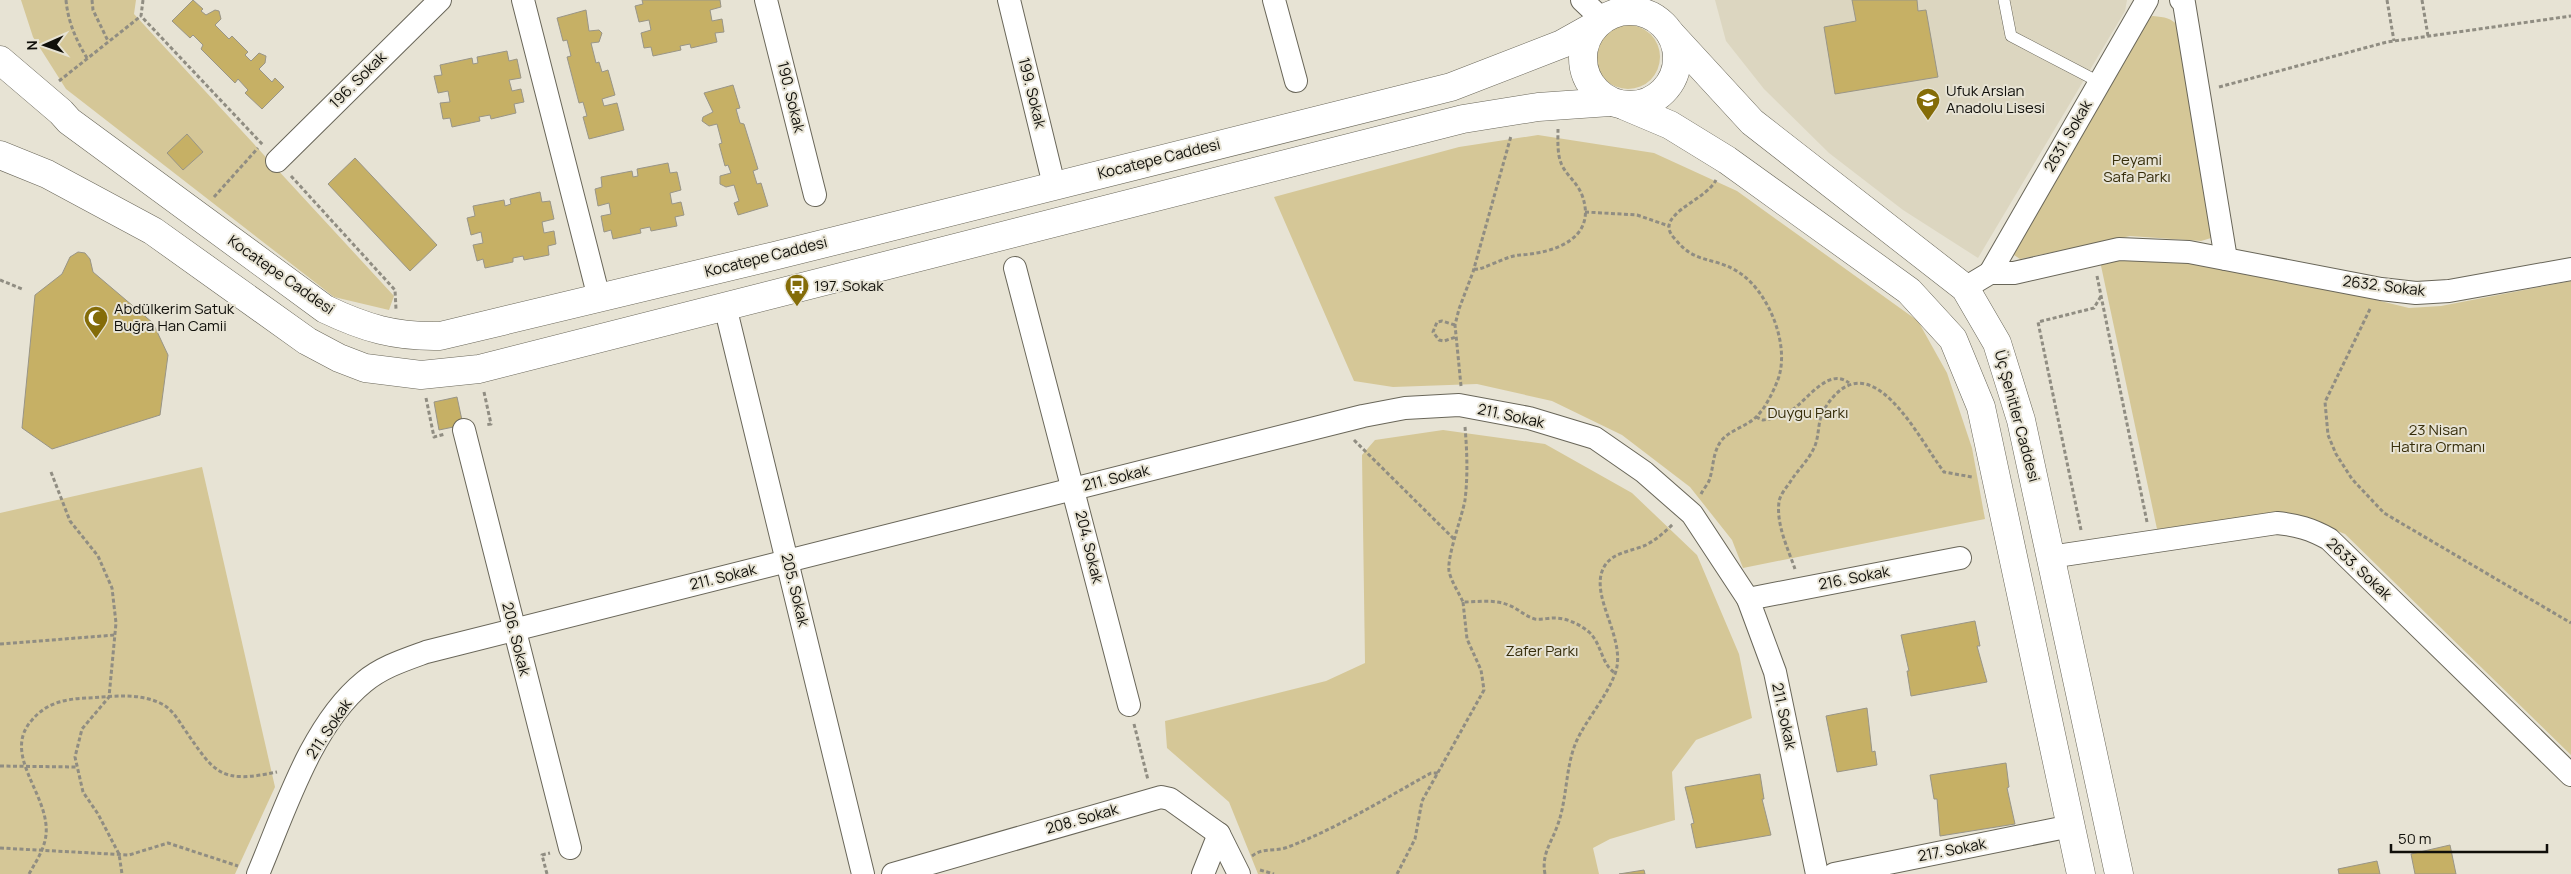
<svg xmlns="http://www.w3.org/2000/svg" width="2571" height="874" font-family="Manrope,sans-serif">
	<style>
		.built { fill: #dcd6c0 }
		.green { fill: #d5c797 }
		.building { fill: #c6b065; stroke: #999587 }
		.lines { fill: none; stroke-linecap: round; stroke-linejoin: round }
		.lane-casing { stroke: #696659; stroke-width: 12 }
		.street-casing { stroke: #696659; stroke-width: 24 }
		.secondary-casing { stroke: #696659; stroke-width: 29 }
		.path { stroke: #908d82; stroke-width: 3; stroke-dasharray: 4 2.5; stroke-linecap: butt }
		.lane { stroke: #fff; stroke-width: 11 }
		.street { stroke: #fff; stroke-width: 22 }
		.secondary { stroke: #fff; stroke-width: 28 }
		.labels { text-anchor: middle; stroke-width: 4; stroke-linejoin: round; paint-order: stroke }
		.street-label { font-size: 15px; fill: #100f0a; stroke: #e7e3d4 }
		.poi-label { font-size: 15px; fill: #100f0a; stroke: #e7e3d4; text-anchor: start }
		.park-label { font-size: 15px; fill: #362d0a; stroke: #e7e3d4 }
	</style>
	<rect width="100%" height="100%" fill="#e7e3d4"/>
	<!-- built -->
	<path class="built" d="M1715,0H2127L2125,11L1978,258L1903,210L1829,153L1764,89L1726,41Z"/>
	<!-- green -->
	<g class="green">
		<path d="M21,0H136L134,14L394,296L389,310L334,297L66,89L33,37Z"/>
		<path d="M2153,16C2165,17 2171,18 2180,27L2211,238L2201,241L2130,236L2020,259L2014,255V249L2143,19Z"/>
		<circle cx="1628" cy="57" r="32"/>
		<path d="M1538,135L1654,153L1737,191L1918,321L1947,373L1972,448L1985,519L1743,568L1732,540L1690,487L1622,435L1552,401L1477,384L1393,387L1354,381L1274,197L1459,147Z"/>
		<path d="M2190,258L2278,276L2409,308L2441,306L2571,281V755L2345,534L2291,513L2157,529L2100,261Z"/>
		<path d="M1443,430L1545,444L1632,493L1697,555L1739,654L1752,718L1696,740L1672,772L1675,820L1610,839L1593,848L1599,874H1258L1229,802L1167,748L1165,721L1326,681L1365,663L1362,455L1375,440Z"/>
		<path d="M202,467L275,787L235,874H0V513Z"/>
	</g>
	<!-- building -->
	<g class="building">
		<path d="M193,0L203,9L201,11L206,15L215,10L219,11L221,19L215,25L229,39L232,36L248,52L245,55L251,61L259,53L266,56L265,63L259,69L272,82L275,78L284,87L262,109L245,93L248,90L238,79L235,83L201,49L203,45L193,35L190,38L172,21Z"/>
		<path d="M642,0H720L721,7L710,10L712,21L722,19L724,32L715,33L717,42L691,48L690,44L680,46L681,50L653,56L651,47L644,48L641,33L651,30L649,20L639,22L635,6L643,4Z"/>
		<path d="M1852,0H1917L1918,11L1926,10L1938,77L1835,94L1824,27L1856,21Z"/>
		<path d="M586,10L589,31L599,30L602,33L599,42L591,43L596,63L599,62L602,72L608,70L615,95L602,99L604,106L617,103L624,130L589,139L583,117L587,116L583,102L579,103L567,57L571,56L567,40L563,41L557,18Z"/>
		<path d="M507,51L509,61L517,59L521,78L509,80L512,91L521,89L524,102L514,104L516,113L491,119L490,115L479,117L480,121L452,127L450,118L443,119L440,103L450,102L448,91L438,93L434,76L442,75L440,65L472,58L473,64L478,63L477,57Z"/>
		<path d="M733,85L740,108L736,109L740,123L744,124L758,169L753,171L757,184L761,183L768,206L738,215L734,203L739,201L734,185L726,187L720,184V176L731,173L728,165L725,166L719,144L722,143L717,124L709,126L702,121L703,117L713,112L704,93Z"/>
		<path d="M187,134L203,152L183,170L167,153Z"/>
		<path d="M355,158L437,245L410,271L328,184Z"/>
		<path d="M668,163L670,173L677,172L681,190L670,193L672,204L681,202L684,215L675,217L677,226L651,231L650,227L640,229L641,233L613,239L611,230L604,232L601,216L611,214L609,203L598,206L595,189L602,187L601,177L632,171L633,177L638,176L637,169Z"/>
		<path d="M540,192L542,202L550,201L554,219L542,222L544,233L554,231L556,244L548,246L549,255L524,260L523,256L513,258V262L485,268L483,259L477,261L473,245L483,243L481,232L471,235L467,218L475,216L473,206L504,200L505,206L511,204L510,199Z"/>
		<path d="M78,252L85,253L90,259L93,272L153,323L168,355L160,415L52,449L22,428L35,295L62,274L70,257Z"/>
		<path d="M457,397L463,425L439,430L434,402Z"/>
		<path d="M1975,621L1980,646H1977L1987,682L1911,696L1907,671H1909L1901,635Z"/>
		<path d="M1867,708L1872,752L1875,751L1877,765L1837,772L1826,716Z"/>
		<path d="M2006,763L2009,787L2007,788L2015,824L1940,836L1937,799H1934L1930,775Z"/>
		<path d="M1760,774L1764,799H1762L1771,835L1696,848L1691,824L1694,823L1685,787Z"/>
		<path d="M2450,845L2456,874H2415L2411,854Z"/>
		<path d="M2377,861L2380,874H2339L2338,869Z"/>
		<path d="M1644,870L1645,874H1619Z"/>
	</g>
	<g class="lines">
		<defs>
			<path id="lane" d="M2004,0L2011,36L2099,82"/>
			<g id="street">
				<path d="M523,0L599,298"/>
				<path d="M766,0L815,195"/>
				<path d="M1009,0L1054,185"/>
				<path d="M1274,0L1296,81"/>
				<path d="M1582,0L1603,20"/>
				<path d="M2181,0L2184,3L2226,259"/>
				<path d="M277,161L440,0"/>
				<path d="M1015,268L1129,705"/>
				<path d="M1990,273L2147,0"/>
				<path d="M1965,288L1990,273H2014L2119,249L2189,252L2381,289L2416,293L2449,291L2571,269"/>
				<path d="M725,306L863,874"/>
				<path d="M464,430L570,848"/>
				<path d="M2050,557L2277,523C2297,525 2311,529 2329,539L2571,775"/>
				<path d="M1748,599L1960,558"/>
				<path d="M258,874C284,813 311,725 364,682C382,667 404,660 426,652L1363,416L1405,408L1459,405L1529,418L1595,438L1644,472L1692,514L1748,599L1775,672L1817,874"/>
				<path d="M893,874L1161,797L1170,799L1219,834L1239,874"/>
				<path d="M1203,874L1219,834"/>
				<path d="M1834,874L2071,826"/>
			</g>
			<g id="secondary">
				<circle cx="1630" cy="58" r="47"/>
				<path d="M1671,34L1752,122L1965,288L1997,343L2021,420L2119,874"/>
				<path d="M0,60L61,112L69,121L325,309C365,328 395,337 440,336L774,256L1451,87L1562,44L1596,25"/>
				<path d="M1625,106L1670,125L1727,160L1909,291L1953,339L1981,407L2081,874"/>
				<path d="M0,155L47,174L153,231L307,341L339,358L365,368L421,375L479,369L1463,119L1538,107L1610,102"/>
			</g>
		</defs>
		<!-- lane casing -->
		<use href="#lane" class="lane-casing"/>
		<!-- street casing -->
		<use href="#street" class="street-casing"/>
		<!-- secondary casing -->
		<use href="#secondary" class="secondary-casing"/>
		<!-- path -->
		<g class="path">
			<path d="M66,0C68,22 76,40 87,58"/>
			<path d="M92,0L93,10L108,41"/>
			<path d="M143,0L141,16L263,145"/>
			<path d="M2387,0L2394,41"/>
			<path d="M2422,0L2428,36"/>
			<path d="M59,81L141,16"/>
			<path d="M2219,87L2387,42L2571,16"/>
			<path d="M291,176L395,290L396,309"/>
			<path d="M214,197L258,148"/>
			<path d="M1585,212L1637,215L1669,226"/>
			<path d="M1474,269C1483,271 1504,256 1520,255C1555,253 1598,238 1582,195C1577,182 1565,174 1561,163C1557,153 1558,139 1558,129"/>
			<path d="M2097,276L2147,522"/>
			<path d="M0,280L22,289"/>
			<path d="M2370,309L2325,402L2328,435L2336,454L2352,479L2384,513L2571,623"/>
			<path d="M1455,325L1442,321L1437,322L1433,332L1439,340L1444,341L1456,337"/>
			<path d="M1461,386L1455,325L1459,309L1473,272L1511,136"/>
			<path d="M484,392L491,424L485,425"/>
			<path d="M426,398L434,437L445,434"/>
			<path d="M1756,417L1763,420C1772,419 1785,415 1792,410C1809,398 1829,367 1849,383"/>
			<path d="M1465,427C1467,450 1468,476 1465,500C1462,517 1447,556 1449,571C1451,581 1459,593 1463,602C1477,602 1495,599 1508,605C1518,608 1524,616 1535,619C1541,620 1548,618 1554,618C1567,618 1579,624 1589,632C1602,644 1601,664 1615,673"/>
			<path d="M1354,440L1455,540"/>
			<path d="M51,472L70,521L98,556L112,588L116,623L109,697L82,729L75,757L83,792L98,814L119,854L122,874"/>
			<path d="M1701,494C1703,490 1707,485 1709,481C1714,467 1712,454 1721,441C1730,430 1745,427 1755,418C1765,409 1772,394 1777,382C1792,347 1768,288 1735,270C1712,257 1694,263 1676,240C1672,236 1669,232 1669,227C1669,210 1708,197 1716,180"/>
			<path d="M2081,530L2038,322L2094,308L2101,296"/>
			<path d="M1795,569C1788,549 1776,524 1779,502C1780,494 1788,486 1792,479C1799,469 1809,459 1814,448C1820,436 1817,419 1825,408C1870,337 1918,438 1944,472L1972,477"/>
			<path d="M0,644L115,635"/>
			<path d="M1134,724L1148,780"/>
			<path d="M0,766L76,767"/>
			<path d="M0,848L129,855L168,843L238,866"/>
			<path d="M1252,856C1263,847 1276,852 1288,847C1338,828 1384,799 1431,773H1438"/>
			<path d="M1260,870L1274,874"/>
			<path d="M29,874C38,858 48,844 46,825C43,789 3,752 32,720C46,703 65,699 86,698C111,697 136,692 160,703C171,708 177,718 183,727C215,774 220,784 277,772"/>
			<path d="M547,874L542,855L550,853"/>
			<path d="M1397,874L1415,839L1422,801L1484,690L1481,670L1467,639L1463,602"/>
			<path d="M1545,874C1541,854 1552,842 1558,824C1568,796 1565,762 1579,736C1590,715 1606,697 1615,674C1628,639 1588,596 1604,567C1612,552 1633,551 1646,545C1657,539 1665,532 1673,524"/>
		</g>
		<!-- lane -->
		<use href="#lane" class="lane"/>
		<!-- street -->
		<use href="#street" class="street"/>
		<!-- secondary -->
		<use href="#secondary" class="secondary"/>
	</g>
	<!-- icons -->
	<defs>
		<symbol id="school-pin" viewBox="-11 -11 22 30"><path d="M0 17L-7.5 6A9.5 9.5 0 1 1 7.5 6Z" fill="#846c08" stroke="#e7e3d4"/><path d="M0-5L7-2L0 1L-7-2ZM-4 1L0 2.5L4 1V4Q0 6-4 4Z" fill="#fff"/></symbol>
		<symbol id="bus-pin" viewBox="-11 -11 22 30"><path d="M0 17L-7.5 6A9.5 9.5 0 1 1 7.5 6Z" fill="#846c08" stroke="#e7e3d4"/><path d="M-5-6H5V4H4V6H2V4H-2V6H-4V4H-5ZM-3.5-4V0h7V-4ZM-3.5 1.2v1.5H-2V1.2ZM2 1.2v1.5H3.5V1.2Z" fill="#fff"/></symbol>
		<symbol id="mosque-pin" viewBox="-11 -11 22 30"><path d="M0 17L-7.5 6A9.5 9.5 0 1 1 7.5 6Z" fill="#846c08" stroke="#e7e3d4"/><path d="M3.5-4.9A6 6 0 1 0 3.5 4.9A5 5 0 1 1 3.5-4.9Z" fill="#fff"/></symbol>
	</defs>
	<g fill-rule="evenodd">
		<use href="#school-pin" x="1914" y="86" width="28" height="38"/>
		<use href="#bus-pin" x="783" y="272" width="28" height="38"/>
		<use href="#mosque-pin" x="82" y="304" width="28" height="38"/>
	</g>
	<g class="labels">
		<!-- street labels -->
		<g class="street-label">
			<text transform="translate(358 80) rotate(-45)" y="5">196. Sokak</text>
			<text transform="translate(1032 93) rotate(76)" y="5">199. Sokak</text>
			<text transform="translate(791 97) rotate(76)" y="5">190. Sokak</text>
			<text transform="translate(2068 136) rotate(-60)" y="5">2631. Sokak</text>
			<text transform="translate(1159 159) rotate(-14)" y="5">Kocatepe Caddesi</text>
			<text transform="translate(766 257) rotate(-14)" y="5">Kocatepe Caddesi</text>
			<text transform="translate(281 275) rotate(35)" y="5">Kocatepe Caddesi</text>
			<text transform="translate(2384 286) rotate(7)" y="5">2632. Sokak</text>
			<text transform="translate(1511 416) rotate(12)" y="5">211. Sokak</text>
			<text transform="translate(2017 416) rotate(75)" y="5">Üç Şehitler Caddesi</text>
			<text transform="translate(1116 478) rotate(-14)" y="5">211. Sokak</text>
			<text transform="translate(1089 547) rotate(76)" y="5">204. Sokak</text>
			<text transform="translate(2359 569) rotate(43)" y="5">2633. Sokak</text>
			<text transform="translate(723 577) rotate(-14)" y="5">211. Sokak</text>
			<text transform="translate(1854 578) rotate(-11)" y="5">216. Sokak</text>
			<text transform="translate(795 590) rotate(76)" y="5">205. Sokak</text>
			<text transform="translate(516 639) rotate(76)" y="5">206. Sokak</text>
			<text transform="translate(1784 716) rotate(78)" y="5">211. Sokak</text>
			<text transform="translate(329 729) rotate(-56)" y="5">211. Sokak</text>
			<text transform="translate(1082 819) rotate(-16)" y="5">208. Sokak</text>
			<text transform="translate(1952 850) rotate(-11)" y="5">217. Sokak</text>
		</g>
		<!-- poi labels -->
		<g class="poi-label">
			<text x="1946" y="96">Ufuk Arslan<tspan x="1946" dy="17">Anadolu Lisesi</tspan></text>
			<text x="814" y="291">197. Sokak</text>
			<text x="114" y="314">Abdülkerim Satuk<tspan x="114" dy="17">Buğra Han Camii</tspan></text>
		</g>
		<!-- park labels -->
		<g class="park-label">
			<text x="2137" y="165">Peyami<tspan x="2137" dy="17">Safa Parkı</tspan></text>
			<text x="1808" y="418">Duygu Parkı</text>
			<text x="2438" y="435">23 Nisan<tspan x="2438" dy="17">Hatıra Ormanı</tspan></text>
			<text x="1542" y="656">Zafer Parkı</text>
		</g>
	</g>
	<!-- north arrow -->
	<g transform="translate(45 45) rotate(268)" stroke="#e7e3d4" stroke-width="4" paint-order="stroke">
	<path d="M0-4L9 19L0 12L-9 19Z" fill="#100f0a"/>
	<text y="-8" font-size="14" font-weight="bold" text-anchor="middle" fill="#100f0a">N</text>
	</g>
	<!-- scale -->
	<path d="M2391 844v8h156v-8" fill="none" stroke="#100f0a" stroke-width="2.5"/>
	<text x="2398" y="844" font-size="15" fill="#100f0a" stroke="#e7e3d4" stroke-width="4" paint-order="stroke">50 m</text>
</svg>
